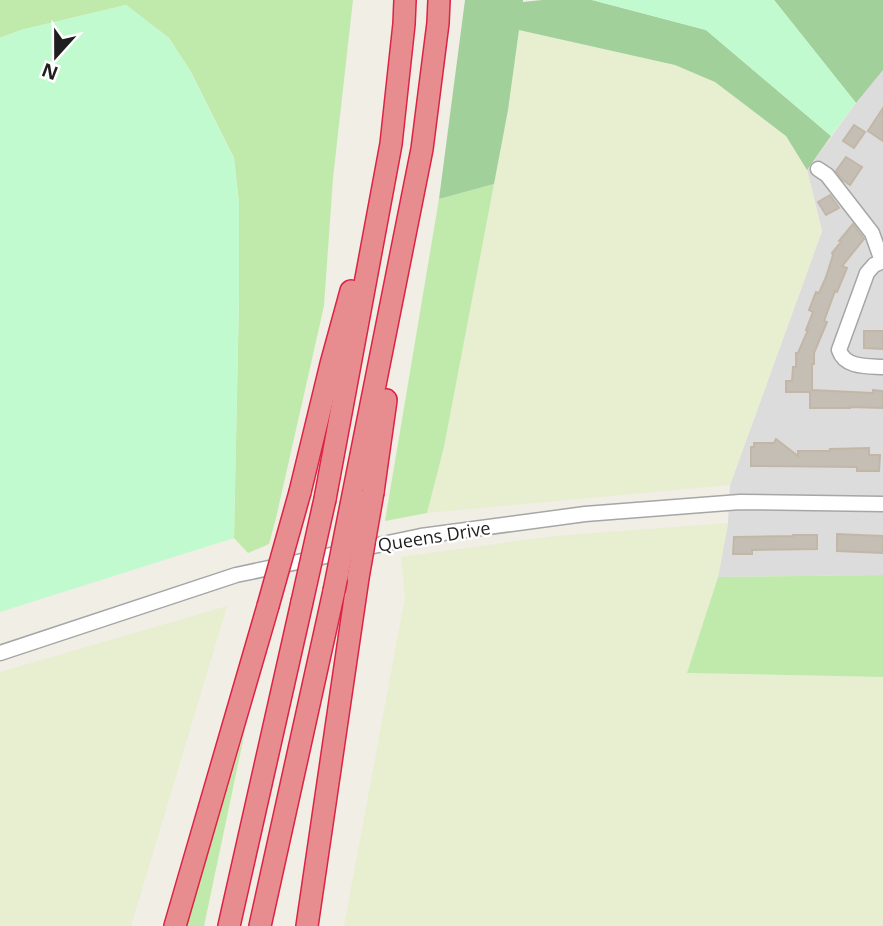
<svg xmlns="http://www.w3.org/2000/svg" width="883" height="926" font-family="'Open Sans',sans-serif">
	<style>
		.residential { fill: #dddcdc }
		.farmland { fill: #e8efd1 }
		.grass { fill: #c0eaab }
		.forest { fill: #a1d09a }
		.park { fill: #c2fad0 }
		.building { fill: #c5beb5; stroke: #c2b7a7; stroke-width: 2 }
		.lines { fill: none; stroke-linecap: round; stroke-linejoin: round }
		.minor-casing { stroke: #a6a6a6; stroke-width: 17 }
		.highway-casing { stroke: #dd2345; stroke-width: 24 }
		.minor { stroke: #fff; stroke-width: 14 }
		.highway { stroke: #e88d8f; stroke-width: 21 }
		.highway-bridge-casing { stroke: #dd2345; stroke-width: 24; stroke-linecap: butt }
		.highway-bridge { stroke: #e88d8f; stroke-width: 21 }
		.labels { text-anchor: middle; dominant-baseline: central; stroke-width: 5; stroke-linejoin: round; paint-order: stroke }
		.street-label { font-size: 18px; fill: #1f1f1f; stroke: #fff }
	</style>
	<rect width="100%" height="100%" fill="#f0eee5"/>
	<path class="residential" d="M883,70V575L718,577L728,523L730,485L822,231L807,170L856,103Z"/>
	<g class="farmland">
		<path d="M519,29L675,65L715,82L786,136L807,170L822,231L730,485L427,513L444,447L508,110Z"/>
		<path d="M728,523L718,577L688,673L883,677V926H344L405,597L401,557L554,536Z"/>
		<path d="M227,606L131,926H0V672Z"/>
	</g>
	<g class="grass">
		<path d="M0,0H353L333,178L324,306L276,518L269,544L248,553L234,538L239,298V203L234,158L191,72L169,38L126,5L21,30L0,38Z"/>
		<path d="M494,184L444,447L427,513L385,521L439,199Z"/>
		<path d="M883,575V677L687,673L718,577Z"/>
		<path d="M245,731L204,926H186Z"/>
	</g>
	<g class="forest">
		<path d="M465,0H523V2L542,0H592L706,30L831,136L807,170L786,136L715,82L675,65L519,30L508,110L494,184L439,199Z"/>
		<path d="M774,0H883V70L856,103Z"/>
	</g>
	<g class="park">
		<path d="M592,0H774L856,103L831,136L706,30Z"/>
		<path d="M126,5L169,38L191,72L234,159L239,203V298L234,538L0,612V38L21,30Z"/>
	</g>
	<g class="building">
		<path d="M883,108V141L868,131Z"/>
		<path d="M854,125L865,132L854,148L843,141Z"/>
		<path d="M846,157L862,167L850,185L843,180L836,171Z"/>
		<path d="M830,195L839,208L826,215L818,202Z"/>
		<path d="M853,224L864,239L842,266L847,268L837,292L835,291L824,321L827,322L814,353V364H812V390L873,393V390L883,391V408L850,407V408H810V392H786V381H792L793,367H796V353H798L808,330H806L813,312L809,310L816,292L819,293L826,277L833,255L832,253L841,242L839,241Z"/>
		<path d="M864,331H883V349L864,348Z"/>
		<path d="M776,439L798,456V451H830V449L869,448V455H880L879,471H857V467L751,466V447H754V443H774Z"/>
		<path d="M837,534L883,536V553L837,551Z"/>
		<path d="M793,535H817V549L752,550V554H733L734,537L793,536Z"/>
	</g>
	<g class="lines">
		<defs>
			<g id="minor">
				<path d="M818,169L827,175L872,233L882,261"/>
				<path d="M883,261L874,265L867,273L839,350C845,368 867,366 883,367"/>
				<path d="M0,653L236,575L421,536L585,514L740,502L883,504"/>
			</g>
			<g id="highway">
				<path d="M300,492L331,364L351,291"/>
				<path d="M373,492L386,400"/>
				<path d="M353,495L422,149L438,23L439,0"/>
				<path d="M325,499L391,144L404,24L405,0"/>
				<path d="M175,926L268,606"/>
				<path d="M229,926L302,602"/>
				<path d="M260,926L334,591"/>
				<path d="M307,926L358,578"/>
			</g>
		</defs>
		<use href="#minor" class="minor-casing"/>
		<use href="#highway" class="highway-casing"/>
		<use href="#minor" class="minor"/>
		<use href="#highway" class="highway"/>
		<defs>
			<g id="highway-bridge">
				<path d="M358,578L373,492"/>
				<path d="M334,591L353,495"/>
				<path d="M302,602L325,499"/>
				<path d="M268,606L300,492"/>
			</g>
		</defs>
		<use href="#highway-bridge" class="highway-bridge-casing"/>
		<use href="#highway-bridge" class="highway-bridge"/>
	</g>
	<g class="labels">
		<g class="street-label">
			<text transform="translate(434 536) rotate(-9)">Queens Drive</text>
		</g>
	</g>
	<g transform="translate(56 56) rotate(201)" stroke="#ffffff" stroke-width="5" paint-order="stroke">
	<path d="M0-5L12 26L0 18L-12 26Z" fill="#1f1f1f"/>
	<text y="-10" font-size="19" font-weight="bold" text-anchor="middle" fill="#1f1f1f">N</text>
	</g>
</svg>
